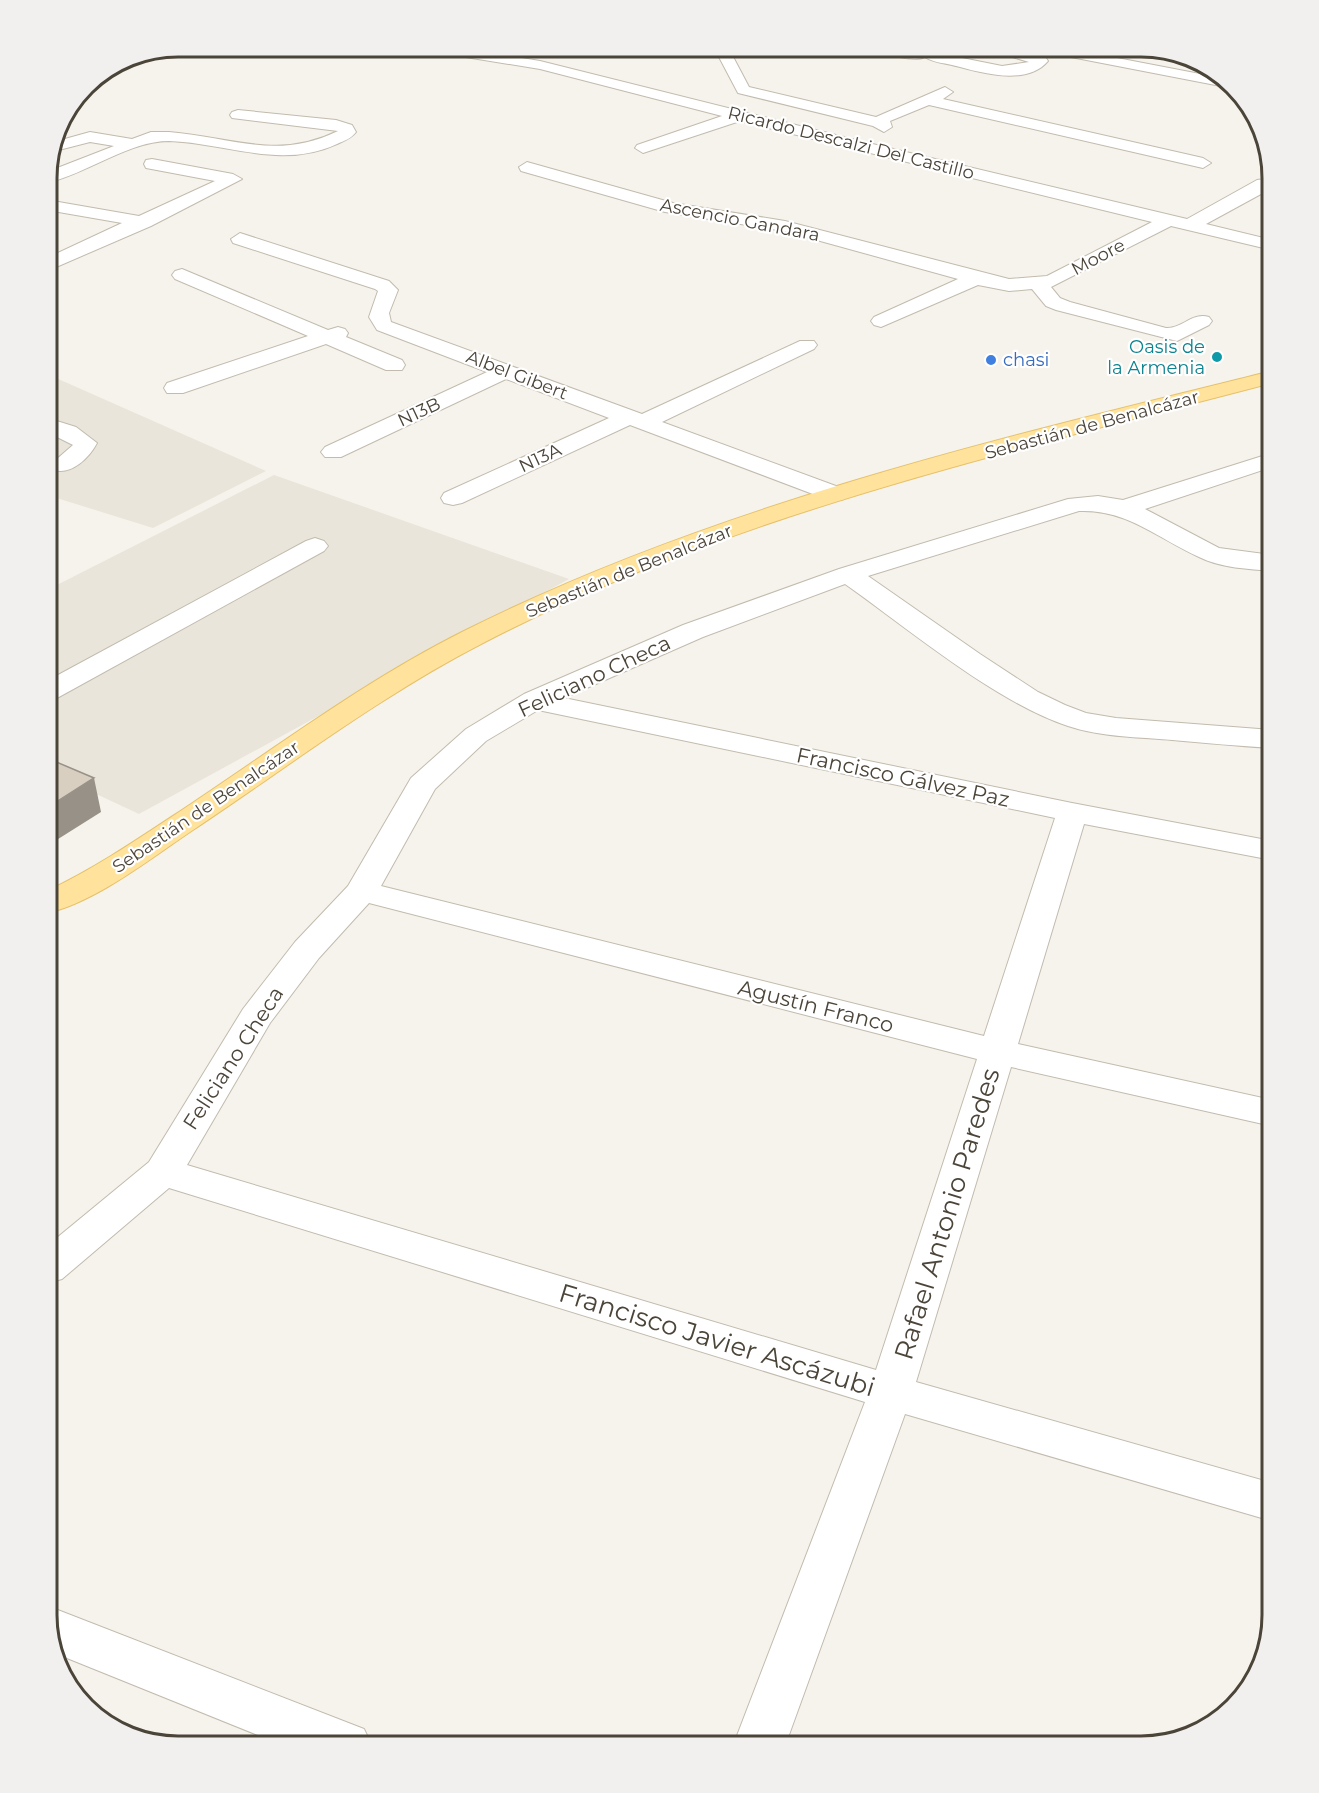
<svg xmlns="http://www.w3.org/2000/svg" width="1319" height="1793" font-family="Montserrat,sans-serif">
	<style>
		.residential { fill: #eae5da }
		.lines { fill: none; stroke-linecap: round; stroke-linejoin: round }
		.minor-casing { stroke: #c2bbae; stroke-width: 2 }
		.major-casing { stroke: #e6c16a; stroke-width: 2 }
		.minor { fill: #fff; fill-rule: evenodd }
		.major { fill: #ffe39c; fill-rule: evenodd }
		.shaded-wall { fill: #979187 }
		.building { fill: #d8cfc1; stroke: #979187; stroke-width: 1.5 }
		.culture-dot { fill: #0f9aa8; stroke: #fff; stroke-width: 2 }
		.shop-dot { fill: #3f7fe0; stroke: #fff; stroke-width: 2 }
		.labels { text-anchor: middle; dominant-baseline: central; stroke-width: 4.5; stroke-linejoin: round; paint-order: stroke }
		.far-street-label { font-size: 18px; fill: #4b4439; stroke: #fff }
		.far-culture-label { font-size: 18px; fill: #0d838f; stroke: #fff; text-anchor: end }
		.far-shop-label { font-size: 18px; fill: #366cbe; stroke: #fff; text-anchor: start }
		.street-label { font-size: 21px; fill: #4b4439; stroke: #fff }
		.near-street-label { font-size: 26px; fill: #4b4439; stroke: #fff }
		.rim { fill: none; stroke: #4b4439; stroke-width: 3 }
	</style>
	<rect width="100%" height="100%" fill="#f6f3ec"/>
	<g class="residential">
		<path d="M47,374L266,471L153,528L47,495Z"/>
		<path d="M274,475L569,579L139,814L47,771V590Z"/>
	</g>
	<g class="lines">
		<defs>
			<g id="minor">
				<path d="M422,47H453L540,61L860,141L1187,219L1257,180L1272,178V188L1206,224L1272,240V250L1171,226L1051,287L1060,298L1070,302L1166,328C1182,329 1192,312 1209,317L1212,321L1209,325L1177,341L1056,310L1046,306L1032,289L1009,291L978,285L881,327L874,325L871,321L874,317L958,279L784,231L665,212L521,171L519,167L527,162L673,203L785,221L1009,279L1047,276L1152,222L740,121L643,153L635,148L637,145L722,116L540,69L429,51Z"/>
				<path d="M683,47H710L730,51L749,87L876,117L945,87L953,92L943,99L1203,158L1211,163L1203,168L929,105L890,121L892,127L884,132L873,126L738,93L719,57L685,50Z"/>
				<path d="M873,47H899L926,54L932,52L1002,66L1029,62L989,50L987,47H1008L1046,58L1048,61C1026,87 979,72 952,65C943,63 932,62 925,57C915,62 881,55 873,47Z"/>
				<path d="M1033,47H1060L1221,78L1231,88L1040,51Z"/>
				<path d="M89,82L94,86L91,89L81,92Z"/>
				<path d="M238,110L336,120L352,125L356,132C352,138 344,141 337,144C281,170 226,143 169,141C129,141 86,174 47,183V172L114,146L90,142L51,152L54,142L90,132L132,139L151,132H169C232,137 277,161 338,131L232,118L230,115L232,112Z"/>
				<path d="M152,159L233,174L242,179L151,226L47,271V258L122,223L47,210V200L139,216L215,181L146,168L144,164L146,160Z"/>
				<path d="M240,233L389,281L398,290L389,313L391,322L642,414L800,341H814L817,345L814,349L662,422L844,489L847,494L844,499L835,501L826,499L630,425L462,503L453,505L444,503L441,498L444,493L609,418L506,379L341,457H325L321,452L325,447L487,372L377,330L369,317L378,291L375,289L233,243L231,239Z"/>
				<path d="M182,269L328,330L338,327L345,329L348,333L346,337L402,360L405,365L402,370H386L326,344L183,393H167L164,388L167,383L308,336L175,279L172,275L175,271Z"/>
				<path d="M47,418L76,427L97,443C89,458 72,475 54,470L50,465L73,445L47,432Z"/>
				<path d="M1272,453V467L1145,509L1219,548L1272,555V571C1249,569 1221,568 1199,557C1157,538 1127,509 1079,511L868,576L980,654L1038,692L1065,705L1086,713L1116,718L1272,730V748C1239,746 1206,743 1172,740C1138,737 1101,737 1068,726C995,702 909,629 845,584L703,637L564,698L1072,803L1272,841V860L1084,824L1018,1044L1272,1100V1126L1011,1067L916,1382L1272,1483V1521L905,1414L785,1746H733L865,1402L169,1188L62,1279L47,1283V1246L149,1162L243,1009L295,942L348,886L411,778L466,729L524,694L683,625L839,569L1068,499L1098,496L1123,500ZM538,710L1055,818L984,1036L381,886L435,789L486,741ZM369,903L977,1059L876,1370L187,1165L270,1023L319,958Z"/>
				<path d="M315,538L324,541L328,546L324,551L57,698L47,700V681L306,541Z"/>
				<path d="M50,1607L364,1729L372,1746H285L57,1654L47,1608Z"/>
			</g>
			<path id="major" d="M1272,371V383C1006,453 729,515 483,643C380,696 289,766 193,830C151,858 96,902 47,913V891C98,867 144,835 191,804C281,744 368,679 464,631C715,505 1001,438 1272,371Z"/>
		</defs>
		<use href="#minor" class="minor-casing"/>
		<use href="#major" class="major-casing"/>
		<use href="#minor" class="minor"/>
		<use href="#major" class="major"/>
	</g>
	<path class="shaded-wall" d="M94,778L101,812L47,846V808Z"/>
	<path class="building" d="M47,758L94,778L47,808Z"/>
	<circle class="culture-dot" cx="1217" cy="357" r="6"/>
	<circle class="shop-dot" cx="991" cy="360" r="6"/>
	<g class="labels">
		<g class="far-street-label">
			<text transform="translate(851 143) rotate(14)">Ricardo Descalzi Del Castillo</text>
			<text transform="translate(740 220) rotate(11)">Ascencio Gandara</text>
			<text transform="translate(1098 257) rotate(-28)">Moore</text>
			<text transform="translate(517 375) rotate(21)">Albel Gibert</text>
			<text transform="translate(419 412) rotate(-25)">N13B</text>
			<text transform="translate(1092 425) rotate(-15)">Sebastián de Benalcázar</text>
			<text transform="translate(540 458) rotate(-25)">N13A</text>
			<text transform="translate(629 571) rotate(-22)">Sebastián de Benalcázar</text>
			<text transform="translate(206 807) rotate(-34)">Sebastián de Benalcázar</text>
		</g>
		<g class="far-culture-label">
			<text x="1205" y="347">Oasis de<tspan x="1205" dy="21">la Armenia</tspan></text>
		</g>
		<g class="far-shop-label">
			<text x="1003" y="360">chasi</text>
		</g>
		<g class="street-label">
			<text transform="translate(594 676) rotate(-25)">Feliciano Checa</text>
			<text transform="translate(903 777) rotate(12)">Francisco Gálvez Paz</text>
			<text transform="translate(816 1006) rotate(14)">Agustín Franco</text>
			<text transform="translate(233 1058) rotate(-57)">Feliciano Checa</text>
		</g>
		<g class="near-street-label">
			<text transform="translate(947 1214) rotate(-73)">Rafael Antonio Paredes</text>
			<text transform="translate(717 1340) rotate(17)">Francisco Javier Ascázubi</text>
		</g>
	</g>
	<path d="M0 0H1319V1793H0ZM178 57H1141A121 121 0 0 1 1262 178V1615A121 121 0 0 1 1141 1736H178A121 121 0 0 1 57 1615V178A121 121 0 0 1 178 57Z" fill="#f1f0ef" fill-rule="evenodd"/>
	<path class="rim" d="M178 57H1141A121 121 0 0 1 1262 178V1615A121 121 0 0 1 1141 1736H178A121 121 0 0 1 57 1615V178A121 121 0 0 1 178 57Z"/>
</svg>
